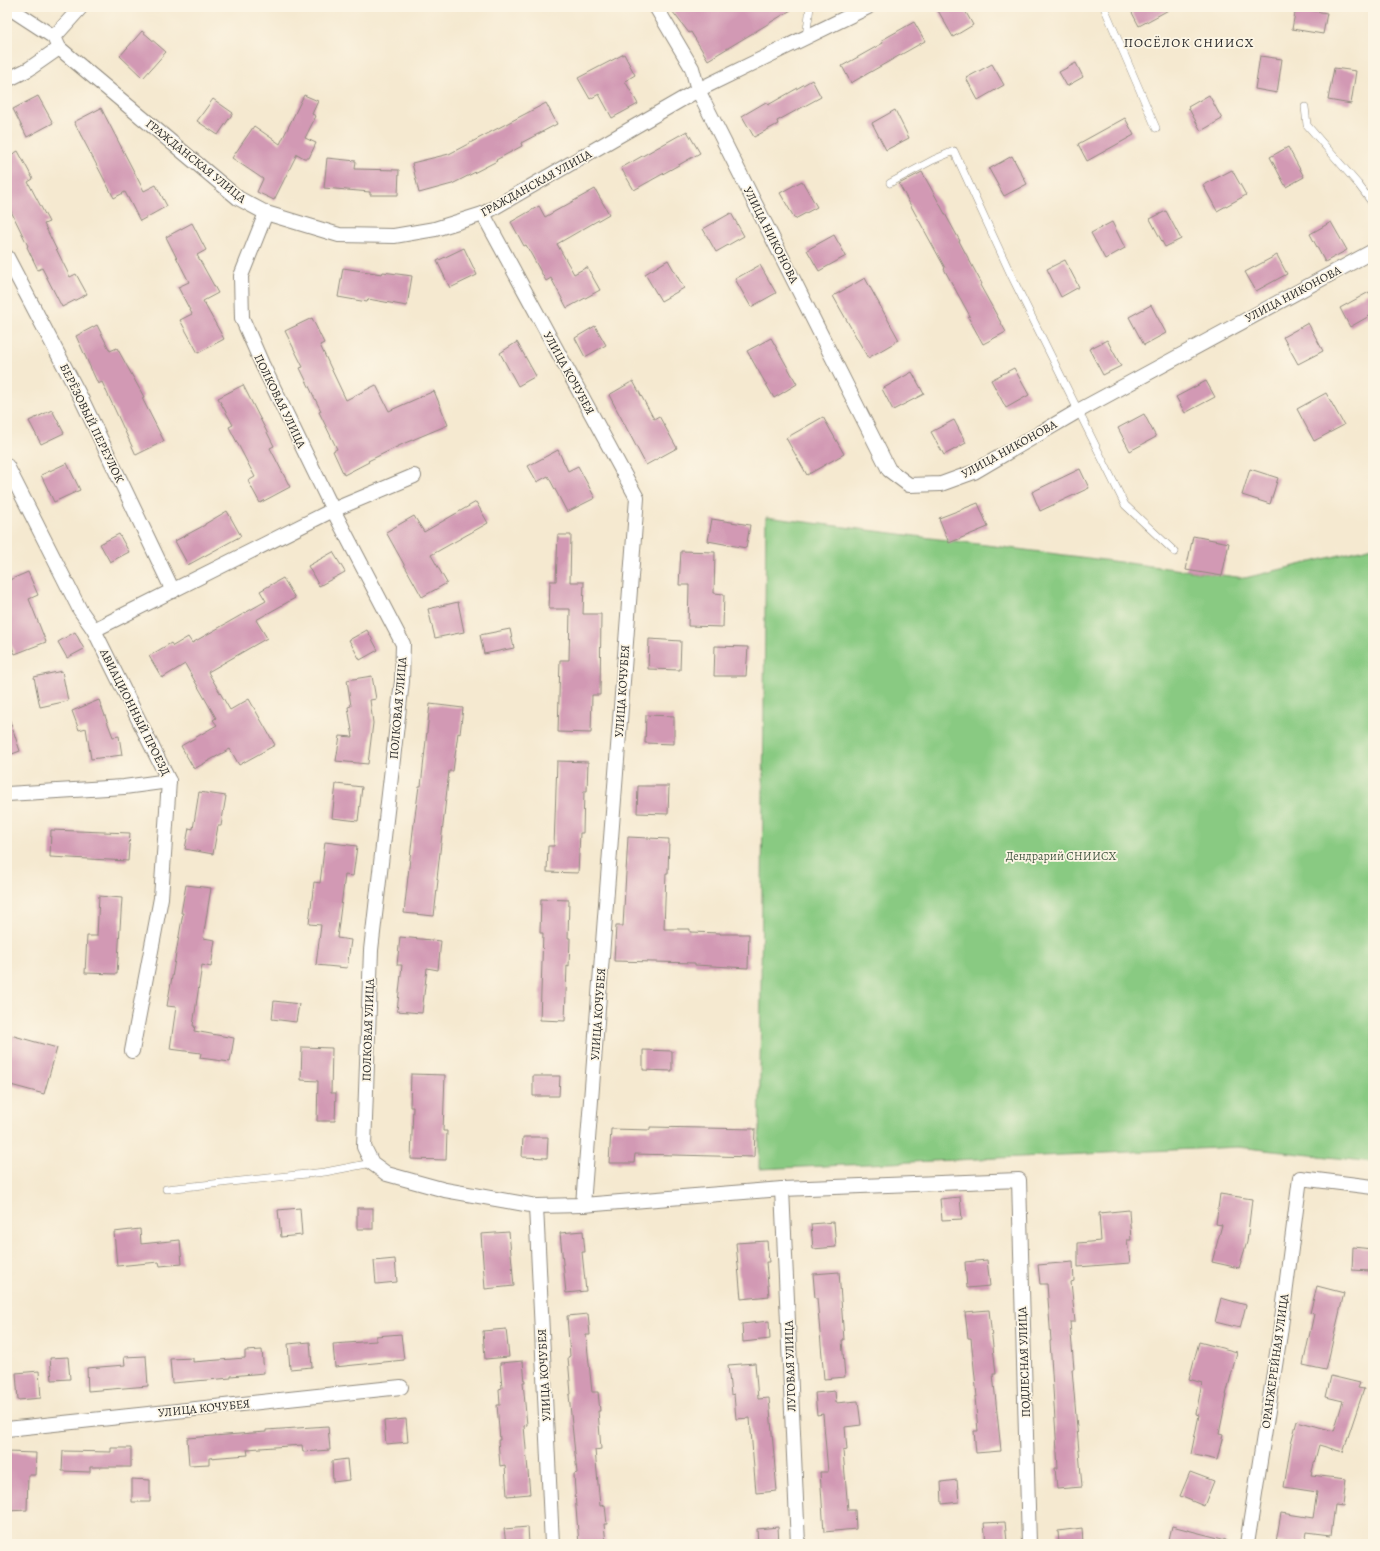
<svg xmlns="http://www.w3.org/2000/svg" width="1380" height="1551" font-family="Alegreya,serif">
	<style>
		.green { fill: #89ca82; stroke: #5a7a56 }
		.building { fill: #d299b4 }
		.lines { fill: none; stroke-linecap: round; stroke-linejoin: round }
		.service-casing { stroke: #908a7e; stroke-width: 8 }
		.minor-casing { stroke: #908a7e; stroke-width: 16 }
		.service { stroke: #fff; stroke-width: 7 }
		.minor { stroke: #fff; stroke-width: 14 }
		.labels { text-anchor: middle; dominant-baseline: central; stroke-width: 3.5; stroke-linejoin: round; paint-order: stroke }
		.street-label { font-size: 12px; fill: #2b2b2b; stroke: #fcf5e5 }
		.park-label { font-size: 12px; fill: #475b45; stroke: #fcf5e5 }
		.neighbourhood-label { font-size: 13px; letter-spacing: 1px; fill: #2b2b2b; stroke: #fcf5e5 }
	</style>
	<rect width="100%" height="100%" fill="#fcf5e5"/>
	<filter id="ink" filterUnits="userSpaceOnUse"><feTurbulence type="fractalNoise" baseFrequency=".025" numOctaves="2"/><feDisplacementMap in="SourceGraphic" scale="8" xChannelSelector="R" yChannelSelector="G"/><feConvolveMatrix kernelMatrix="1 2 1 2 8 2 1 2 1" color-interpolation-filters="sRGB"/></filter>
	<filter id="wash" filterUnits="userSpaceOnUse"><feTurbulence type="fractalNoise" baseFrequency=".012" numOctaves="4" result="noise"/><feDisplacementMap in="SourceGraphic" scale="16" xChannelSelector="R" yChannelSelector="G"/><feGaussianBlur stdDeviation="0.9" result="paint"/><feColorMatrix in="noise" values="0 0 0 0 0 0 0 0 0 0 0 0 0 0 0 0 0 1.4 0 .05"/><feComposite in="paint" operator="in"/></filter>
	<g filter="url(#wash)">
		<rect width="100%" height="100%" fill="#f5e9d0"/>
		<path class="green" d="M766,517L1245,578L1373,547V1162L1238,1147L759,1169Z"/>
		<g id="blocks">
			<g class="building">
				<path d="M669,7H796L708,60L691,32L689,33Z"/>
				<path d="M936,7H963L973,25L953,37Z"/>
				<path d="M1129,7H1174L1139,26Z"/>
				<path d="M1296,8L1327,13L1323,34L1292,29Z"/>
				<path d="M914,22L925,41L851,83L842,66L883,43L882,40Z"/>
				<path d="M142,31L166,52L143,78L120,56Z"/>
				<path d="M624,54L635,75L625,81L638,104L612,118L599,94L590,99L578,78Z"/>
				<path d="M1260,56L1282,59L1277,93L1255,89Z"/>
				<path d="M1076,63L1083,77L1067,86L1059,72Z"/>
				<path d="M992,64L1004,85L978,100L966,78Z"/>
				<path d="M1334,68L1356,71L1351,104L1328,100Z"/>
				<path d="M812,80L821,97L777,121L778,124L754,137L742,116L766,102L768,105Z"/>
				<path d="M304,95L318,101L312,114L316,116L305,138L316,143L309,158H304L297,154L274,200L257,192L263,179L232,158L254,126L280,144Z"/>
				<path d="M1209,95L1222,119L1201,131L1188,107Z"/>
				<path d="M38,96L53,123L27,137L13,109Z"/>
				<path d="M213,99L233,113L218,135L197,121Z"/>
				<path d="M546,103L557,124L521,143L522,146L496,160L497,161L452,184L419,193L412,163L449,154Z"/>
				<path d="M101,108L144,191L156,185L167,206L140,221L125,192L114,198L74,122Z"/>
				<path d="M895,110L909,138L886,150L872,123Z"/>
				<path d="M1125,118L1134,135L1087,161L1078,144Z"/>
				<path d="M687,131L700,153L634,190L621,168Z"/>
				<path d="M1288,147L1304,177L1286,187L1270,157Z"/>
				<path d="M18,151L33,179L28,182L49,222L44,224L70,277L76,274L87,294L62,307L42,268L38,270L27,247L28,246L7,203V157Z"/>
				<path d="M1012,156L1027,184L1004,196L989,169Z"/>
				<path d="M327,158L356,161L355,169L399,170L398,195H370V192L324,188Z"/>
				<path d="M1232,170L1246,195L1217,211L1203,185Z"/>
				<path d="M922,172L960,241H959L982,284L980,285L1006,332L983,344L968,317L970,316L944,269L945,268L899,184Z"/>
				<path d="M802,181L817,207L795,219L780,193Z"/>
				<path d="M595,189L609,214L557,244L574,274L587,267L600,290L567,308L551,278L546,281L526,245L524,246L511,222L539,206L545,217Z"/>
				<path d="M1166,211L1181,239L1165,247L1150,219Z"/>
				<path d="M731,213L744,236L716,252L703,229Z"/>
				<path d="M1112,222L1125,248L1105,259L1091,233Z"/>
				<path d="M1331,222L1347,250L1325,262L1310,234Z"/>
				<path d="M192,223L206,250L197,255L218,293L203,301L224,339L198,353L180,320L192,314L178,287L189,282L166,237Z"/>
				<path d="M834,235L846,256L819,271L807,250Z"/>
				<path d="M464,248L477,275L450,288L437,261Z"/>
				<path d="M1277,255L1287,274L1256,291L1245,272Z"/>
				<path d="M668,260L684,288L661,301L645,274Z"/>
				<path d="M1065,260L1079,287L1061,297L1047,269Z"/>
				<path d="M760,265L776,293L751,307L735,279Z"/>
				<path d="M343,268L382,274L383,272L412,276L407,306L368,299L367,302L338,297Z"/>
				<path d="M865,278L899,340L868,358L833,296Z"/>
				<path d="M1369,292L1373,300V314L1350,327L1340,308Z"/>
				<path d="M1151,305L1166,333L1144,345L1129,317Z"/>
				<path d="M312,318L324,343L320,345L346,400L376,385L389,411L434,391L448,425L405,443L368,461L369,462L344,475L333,451L337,449L319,412L321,411L300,368L303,367L285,331Z"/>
				<path d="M1308,323L1323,351L1298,364L1283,337Z"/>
				<path d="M97,325L110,351L117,348L144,397L142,398L164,441L136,455L102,382L98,384L76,336Z"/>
				<path d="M595,326L606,345L585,357L575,338Z"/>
				<path d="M771,338L797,384L774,398L747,351Z"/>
				<path d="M1107,340L1121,366L1103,375L1089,349Z"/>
				<path d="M517,342L536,376L518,386L500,353Z"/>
				<path d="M1014,368L1029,395L1006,408L991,380Z"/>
				<path d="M912,372L924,394L893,410L882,389Z"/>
				<path d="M633,381L654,419L659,416L677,448L646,465L609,395Z"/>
				<path d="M1206,381L1215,397L1185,413L1176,397Z"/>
				<path d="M243,385L274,446L270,448L290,487L260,503L248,481L255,477L229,427L233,425L218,398Z"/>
				<path d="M1326,393L1344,425L1314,441L1297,409Z"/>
				<path d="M52,410L64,433L41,444L29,421Z"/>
				<path d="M1144,414L1156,437L1130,451L1118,428Z"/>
				<path d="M823,417L844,454L807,475L786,438Z"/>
				<path d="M954,420L966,443L944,455L931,432Z"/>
				<path d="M558,450L568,471L578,466L595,498L567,512L548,476L537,482L528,466Z"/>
				<path d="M67,463L80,490L54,502L41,475Z"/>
				<path d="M1080,469L1089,488L1040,511L1032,492Z"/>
				<path d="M1250,469L1278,478L1270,504L1242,495Z"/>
				<path d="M476,502L488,523L431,555L447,583L422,597L386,532L414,516L424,532Z"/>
				<path d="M978,503L988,527L949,543L939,518Z"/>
				<path d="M227,511L241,536L188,565L175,541L205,525V524Z"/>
				<path d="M712,519L750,525L746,548L708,541Z"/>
				<path d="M119,534L129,552L110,562L100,544Z"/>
				<path d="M558,535H571L570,582H584L583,614H601L600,695H592L591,733L558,732L560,660H569L570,609H549L550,581H556Z"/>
				<path d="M1193,536L1229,543L1222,576L1186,570Z"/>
				<path d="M681,551L715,552L714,593L724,594L723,627L688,626L689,585H679Z"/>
				<path d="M333,552L345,572L319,586L308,566Z"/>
				<path d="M28,572L38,595L29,599L46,642L15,654L7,635V581Z"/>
				<path d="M283,578L295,598L256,620L267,638L208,672L230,710L249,699L275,745L239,765L230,749L194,769L181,746L217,725L213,720L216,718L185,664L162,678L149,656L171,643L173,646L188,637L192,643L266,601L260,591Z"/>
				<path d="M458,602L464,632L435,638L428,609Z"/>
				<path d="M510,629L514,648L484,654L480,635Z"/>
				<path d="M367,630L378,650L360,660L349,640Z"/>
				<path d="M75,632L84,649L67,658L58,642Z"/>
				<path d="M649,639L681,641L680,670L648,669Z"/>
				<path d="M715,646L748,647L746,676H714Z"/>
				<path d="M62,671L68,701L40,707L34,677Z"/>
				<path d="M372,676L376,699L370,700L373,723L368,764L336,761L340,736L353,737L348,707L351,706L347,680Z"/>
				<path d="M99,700L113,737L119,736L122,755L91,759L86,728L79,730L72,711Z"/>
				<path d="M430,704L463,708L460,734L458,733L453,771H449L437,879L438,880L434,916L404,913L413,831L419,786H421Z"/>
				<path d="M646,715L674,716V744L645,743Z"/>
				<path d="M9,718L20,751L7,756V719Z"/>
				<path d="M557,761L588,762L587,791H584L583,833H580L578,873L547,872L548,846H554Z"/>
				<path d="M336,784L362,787L358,821L332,818Z"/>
				<path d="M638,786H669L668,814L637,813Z"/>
				<path d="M199,792L226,796L221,826H218L213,854L185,849L189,828L193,829Z"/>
				<path d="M51,830L130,833L128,861L50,857Z"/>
				<path d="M628,837L669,839L668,873H666L664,929H690V932L720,933V934H749L748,968L695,965V963L614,961L616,926H623Z"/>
				<path d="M325,842L357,846L353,876L345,875L337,938L351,940L347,968L316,965L321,925L309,924L314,882L320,883Z"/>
				<path d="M186,885L211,888L203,938L215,940L211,967L202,965L193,1026H195L194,1031L234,1038L230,1062L200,1058L201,1053L170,1049L176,1007L167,1006L183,913H181Z"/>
				<path d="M99,896L122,898L117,974L85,973L87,936H97Z"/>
				<path d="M541,899L569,900L568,938H570L569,966L567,965L565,1021L540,1020L543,933H540Z"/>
				<path d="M400,937L441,941L438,970L427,968L422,1013L397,1011L402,965H397Z"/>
				<path d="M274,1001L299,1004L296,1022L272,1019Z"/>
				<path d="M7,1034L57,1048L44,1094L7,1084Z"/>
				<path d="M302,1047L332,1048L331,1093H336L335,1121H317L318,1081L301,1080Z"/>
				<path d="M643,1050L672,1051V1071L643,1070Z"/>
				<path d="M411,1074L445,1075L443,1131H447L446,1160L411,1159L413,1107H410Z"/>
				<path d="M533,1076H560L559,1096H533Z"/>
				<path d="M650,1127L755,1129L754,1157L635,1154L634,1163H609L611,1129L650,1130Z"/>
				<path d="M523,1137H548L547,1158L522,1157Z"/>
				<path d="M1220,1194L1252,1199L1247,1242L1239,1268L1212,1262L1222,1225L1216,1224Z"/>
				<path d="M960,1197L962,1219L942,1220L940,1199Z"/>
				<path d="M300,1208L302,1235L281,1237L278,1210Z"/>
				<rect x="357" y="1208" width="16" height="21"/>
				<path d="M1129,1210L1131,1240H1127L1130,1263L1078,1267V1243L1101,1241L1099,1213Z"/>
				<path d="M834,1222L836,1247L813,1249L811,1224Z"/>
				<path d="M140,1229L141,1244L180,1240L182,1264L160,1266L159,1262L117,1266L114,1232Z"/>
				<path d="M583,1231L585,1252H582L586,1291L566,1293L560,1233Z"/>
				<path d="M509,1232L514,1286L485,1289L481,1234Z"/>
				<path d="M767,1241L769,1262H766L769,1296L741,1299L736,1243Z"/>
				<path d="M1353,1247L1372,1249L1370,1271L1352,1270Z"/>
				<path d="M395,1259L397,1282L376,1284L374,1261Z"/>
				<path d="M987,1260L990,1286L967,1288L965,1262Z"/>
				<path d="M1073,1262L1074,1281L1071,1282L1075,1322H1070L1074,1369H1072L1082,1487L1057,1489L1055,1468H1058L1050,1341H1051L1047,1284H1040L1038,1265Z"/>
				<path d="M839,1272L844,1340H842L845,1377L824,1379L817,1298H815L813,1274Z"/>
				<path d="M1317,1286L1344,1293L1326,1370L1303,1365L1314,1314L1310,1313Z"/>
				<path d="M1221,1298L1246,1305L1240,1328L1215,1322Z"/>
				<path d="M989,1310L996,1374H993L1001,1451L976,1453L974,1431H978L975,1397H977L971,1338H968L965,1312Z"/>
				<path d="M588,1314L590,1335H586L592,1392H598L600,1411H598L601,1449L595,1450L600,1506L605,1505L607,1524H604L606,1544H579L576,1508L574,1474L577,1473L569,1395L571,1394L568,1357L570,1356L567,1316Z"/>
				<path d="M769,1321L770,1339L743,1342L742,1324Z"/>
				<path d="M506,1329L509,1357L485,1359L483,1331Z"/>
				<path d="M401,1334L404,1360L335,1367L333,1344L376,1341V1336Z"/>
				<path d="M310,1342L312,1367L290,1369L288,1344Z"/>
				<path d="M1199,1342L1237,1352L1226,1395H1227L1219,1434L1223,1435L1217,1460L1191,1454L1199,1415L1196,1414L1202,1383L1189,1379Z"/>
				<path d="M262,1350L264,1373L231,1376V1378L172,1383L170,1359L193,1358V1362L245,1358V1351Z"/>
				<path d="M146,1356L148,1386L88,1391L87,1368L125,1365L124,1357Z"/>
				<path d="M68,1357L70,1379L52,1380L50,1358Z"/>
				<path d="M523,1361L525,1382H523L527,1425L524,1426L530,1494L507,1496L505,1465L500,1466L498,1440H500L497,1405H500L499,1389L502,1388L500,1363Z"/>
				<path d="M755,1363L758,1399L769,1398L777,1491L756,1493L750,1418L736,1419L734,1394L731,1395L728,1365Z"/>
				<path d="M39,1371L41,1398L18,1400L16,1373Z"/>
				<path d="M1331,1376L1360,1383L1358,1388L1364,1389L1343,1452L1319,1445L1311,1475L1346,1479L1343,1506L1335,1505L1331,1535L1307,1532L1305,1544L1276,1542L1281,1513L1313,1518L1317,1492L1284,1487L1291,1443L1297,1421L1334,1431L1343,1401L1326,1397Z"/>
				<path d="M835,1391L836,1403L858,1401L861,1425L845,1427L847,1450L843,1451L848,1510H855L856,1529L824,1532L820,1472H828L823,1414L817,1415L815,1393Z"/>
				<path d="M406,1419L408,1442L386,1444L384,1421Z"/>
				<path d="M328,1426L330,1450L303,1452L302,1445L247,1449L248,1455L209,1458V1464L189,1465L187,1438L266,1432V1430Z"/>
				<path d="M111,1448H131V1467H90V1472L62,1471L63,1451L111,1452Z"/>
				<path d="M7,1452L36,1453L35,1475H28L27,1510L7,1511Z"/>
				<path d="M347,1459L349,1480L333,1482L332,1461Z"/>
				<path d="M1190,1472L1214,1481L1204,1506L1180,1496Z"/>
				<path d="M132,1479L150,1480V1502H132Z"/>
				<path d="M957,1480L959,1502L942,1504L941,1482Z"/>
				<path d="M1005,1522L1007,1542L986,1543L984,1523Z"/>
				<path d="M1172,1526L1226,1540L1225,1544H1168Z"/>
				<path d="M528,1527L529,1544H506L504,1529Z"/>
				<path d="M778,1527L779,1544H758L757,1529Z"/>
				<path d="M1082,1528L1083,1544H1059L1058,1531Z"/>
			</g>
		</g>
	</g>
	<g filter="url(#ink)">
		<use href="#blocks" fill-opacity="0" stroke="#908a7e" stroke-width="1"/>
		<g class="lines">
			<defs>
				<g id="service">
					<path d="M1104,7L1156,128"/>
					<path d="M806,37L810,7"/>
					<path d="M1305,107L1307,125L1358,184L1373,204"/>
					<path d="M890,183L933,160L954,151L1012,277L1125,505L1175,552"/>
					<path d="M166,1189L325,1172L372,1163"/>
				</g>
				<g id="minor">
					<path d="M8,7L54,37L59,48L238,198L266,213L339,235L394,236L435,229L483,214L698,90L868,7"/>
					<path d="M656,7L692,68L698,90L889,470L909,485L941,484L974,472L1078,411L1373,251"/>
					<path d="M54,37L81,7"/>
					<path d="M7,80L29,69L59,48"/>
					<path d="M266,213L241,276L242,318L262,364L333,510L403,644L402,681L371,950L364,1147L372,1163L387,1174L445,1190L536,1206L583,1205L782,1189L1019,1180L1029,1544"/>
					<path d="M483,214L637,498L583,1205"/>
					<path d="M7,257L82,400L173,591"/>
					<path d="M7,466L80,610L94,630L169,781L161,898L132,1051"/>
					<path d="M94,630L333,510L414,476"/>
					<path d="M7,794L124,787L169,781"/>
					<path d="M782,1189L798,1544"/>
					<path d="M536,1206L552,1544"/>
					<path d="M7,1429L401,1387"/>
					<path d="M1247,1544L1280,1334L1300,1178L1373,1187"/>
				</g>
			</defs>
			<use href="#service" class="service-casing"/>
			<use href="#minor" class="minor-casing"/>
			<use href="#service" class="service"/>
			<use href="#minor" class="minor"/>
		</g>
	</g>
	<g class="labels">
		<g class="street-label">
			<text transform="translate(196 161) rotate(39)">ГРАЖДАНСКАЯ УЛИЦА</text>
			<text transform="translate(536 183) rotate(-29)">ГРАЖДАНСКАЯ УЛИЦА</text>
			<text transform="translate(771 235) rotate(63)">УЛИЦА НИКОНОВА</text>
			<text transform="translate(1293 294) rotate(-28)">УЛИЦА НИКОНОВА</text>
			<text transform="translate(569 373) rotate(61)">УЛИЦА КОЧУБЕЯ</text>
			<text transform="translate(280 401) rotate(64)">ПОЛКОВАЯ УЛИЦА</text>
			<text transform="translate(92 423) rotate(64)">БЕРЁЗОВЫЙ ПЕРЕУЛОК</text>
			<text transform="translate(1009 449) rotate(-29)">УЛИЦА НИКОНОВА</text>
			<text transform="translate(622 691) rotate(-86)">УЛИЦА КОЧУБЕЯ</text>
			<text transform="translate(398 708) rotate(-85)">ПОЛКОВАЯ УЛИЦА</text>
			<text transform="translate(135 712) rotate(63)">АВИАЦИОННЫЙ ПРОЕЗД</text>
			<text transform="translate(598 1014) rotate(-86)">УЛИЦА КОЧУБЕЯ</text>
			<text transform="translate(368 1030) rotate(-88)">ПОЛКОВАЯ УЛИЦА</text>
			<text transform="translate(1275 1361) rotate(-82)">ОРАНЖЕРЕЙНАЯ УЛИЦА</text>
			<text transform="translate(1024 1362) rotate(-92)">ПОДЛЕСНАЯ УЛИЦА</text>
			<text transform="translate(790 1366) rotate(-92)">ЛУГОВАЯ УЛИЦА</text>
			<text transform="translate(544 1375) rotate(-93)">УЛИЦА КОЧУБЕЯ</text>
			<text transform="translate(204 1408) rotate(-6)">УЛИЦА КОЧУБЕЯ</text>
		</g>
		<g class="park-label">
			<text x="1061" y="856">Дендрарий СНИИСХ</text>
		</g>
		<g class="neighbourhood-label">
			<text x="1189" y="42">ПОСЁЛОК СНИИСХ</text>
		</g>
	</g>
	<rect width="1380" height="1551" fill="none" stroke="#fcf5e5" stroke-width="24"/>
</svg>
